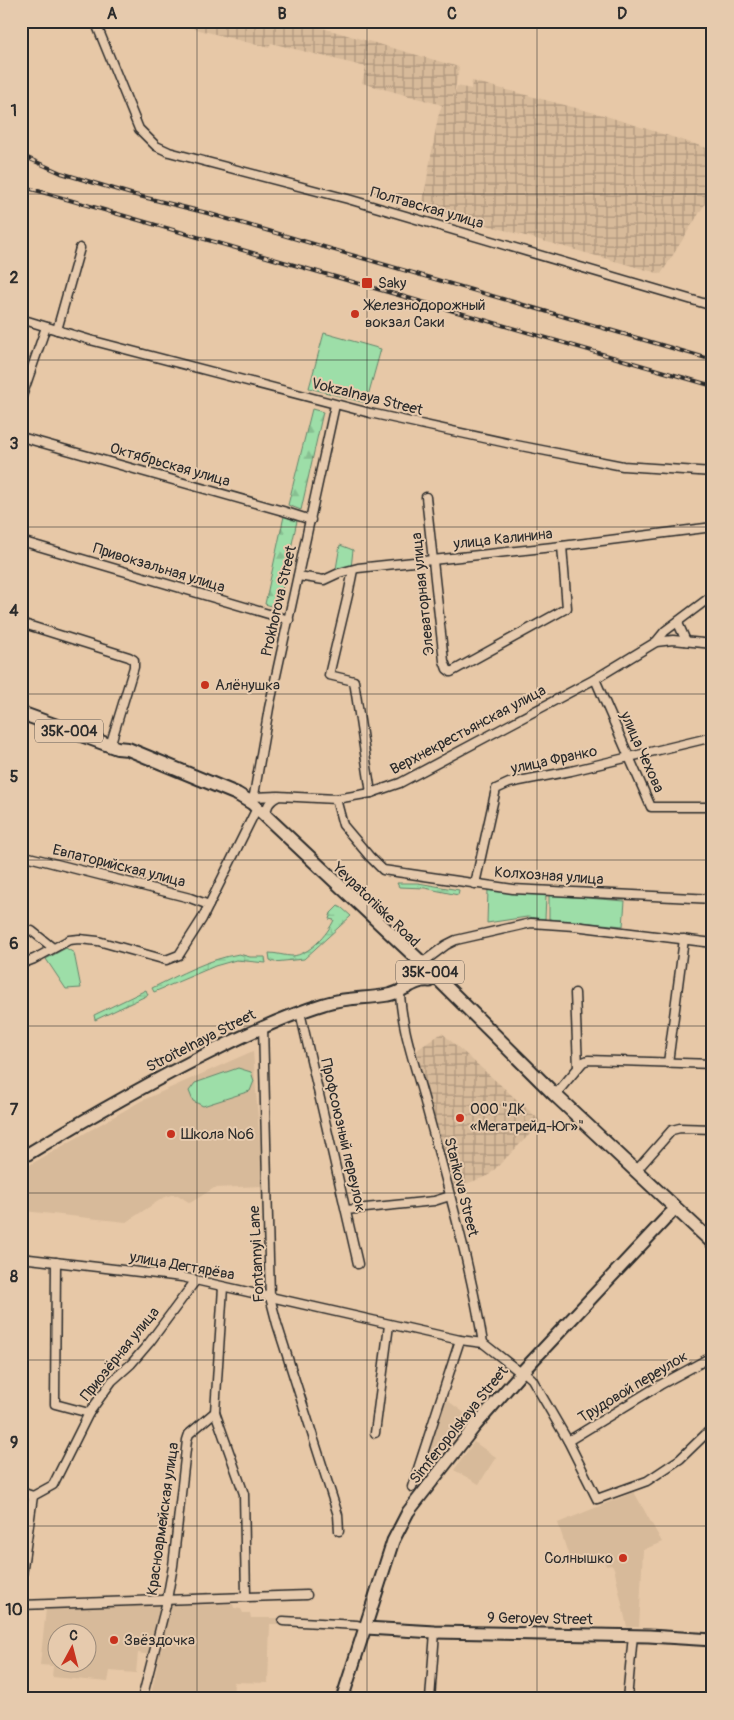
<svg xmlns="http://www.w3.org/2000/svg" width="734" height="1720" font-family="Pangolin,sans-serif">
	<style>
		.built { fill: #d7ba9a; fill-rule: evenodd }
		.industrial { fill: url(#industrial-grid) }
		.forest { fill: url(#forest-firs); stroke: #64846a }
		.wetland { fill: url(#wetland-marsh); stroke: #64846a }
		.green { fill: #9ddea8; stroke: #64846a }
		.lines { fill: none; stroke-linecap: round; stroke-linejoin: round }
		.street-casing { stroke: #2b2b2b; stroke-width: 11 }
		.secondary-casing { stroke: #2b2b2b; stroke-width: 15 }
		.primary-casing { stroke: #2b2b2b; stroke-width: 16 }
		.street { stroke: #e6caad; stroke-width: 8 }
		.secondary { stroke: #e6caad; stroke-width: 11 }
		.primary { stroke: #e6caad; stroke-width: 12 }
		.rail-casing { stroke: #2b2b2b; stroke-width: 4 }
		.rail { stroke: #e6caad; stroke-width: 2; stroke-dasharray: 5.5; stroke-linecap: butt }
		.grid { fill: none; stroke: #2b2b2b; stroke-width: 1; stroke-opacity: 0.55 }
		.poi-dot { fill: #c8321e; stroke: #e6caad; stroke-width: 2 }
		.labels { text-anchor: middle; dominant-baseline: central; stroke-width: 4; stroke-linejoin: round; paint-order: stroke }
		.shield { fill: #e6caad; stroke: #635b52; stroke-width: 1 }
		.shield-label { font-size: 14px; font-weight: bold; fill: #2b2b2b }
		.street-label { font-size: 15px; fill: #2b2b2b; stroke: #e6caad }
		.poi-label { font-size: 15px; fill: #2b2b2b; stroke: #e6caad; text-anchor: start }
		.neatline { fill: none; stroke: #2b2b2b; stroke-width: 2 }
		.grid-label { font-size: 16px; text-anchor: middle; font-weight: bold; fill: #2b2b2b }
	</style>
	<defs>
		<pattern id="industrial-grid" width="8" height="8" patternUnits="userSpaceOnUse" patternTransform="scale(1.25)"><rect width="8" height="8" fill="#d7ba9a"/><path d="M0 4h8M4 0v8" fill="none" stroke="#af977e"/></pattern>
		<pattern id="forest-firs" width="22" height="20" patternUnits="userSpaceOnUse" patternTransform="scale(1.25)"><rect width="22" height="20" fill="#9ddea8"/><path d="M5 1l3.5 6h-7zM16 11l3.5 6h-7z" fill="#87bf91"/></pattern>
		<pattern id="wetland-marsh" width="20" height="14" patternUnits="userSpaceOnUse" patternTransform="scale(1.25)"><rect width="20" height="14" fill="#9ddea8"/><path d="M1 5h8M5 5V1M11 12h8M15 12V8" fill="none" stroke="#87bf91"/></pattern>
	</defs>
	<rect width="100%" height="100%" fill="#e7c8a7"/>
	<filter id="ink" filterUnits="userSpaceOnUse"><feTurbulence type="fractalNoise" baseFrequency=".02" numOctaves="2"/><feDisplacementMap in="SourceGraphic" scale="10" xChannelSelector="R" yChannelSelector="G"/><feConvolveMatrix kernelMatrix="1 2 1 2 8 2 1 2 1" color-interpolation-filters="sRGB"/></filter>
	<g filter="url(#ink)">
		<g class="built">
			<path d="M253,1051L263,1186L214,1188L190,1203L178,1195H171L163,1198L126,1222L24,1211L23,1186L26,1167L141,1101Z"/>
			<path d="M444,1398L470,1417L425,1479L418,1476Z"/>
			<path d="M474,1442L496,1457L479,1484L454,1470Z"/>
			<path d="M634,1492L662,1542L643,1550L639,1627H627L614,1568L611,1565L606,1566L603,1556L569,1557L558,1523Z"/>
			<path d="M233,1604L234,1608L241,1609L243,1613H250L251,1618H283V1624H270L268,1683L234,1682L233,1699H150L170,1605Z"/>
			<path d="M163,1605L152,1655L138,1653L136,1673L110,1671L108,1682L52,1677L53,1666L40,1665L46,1609ZM58,1632H88V1662H58Z"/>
			<path d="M460,1695L609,1699H459Z"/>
		</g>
		<g class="industrial">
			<path d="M165,21H298L459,67L453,100L457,86L471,89L472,81L603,115L713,150L709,194L705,204L661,274L422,207L438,117L442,105L362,83L366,67L271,43L269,48Z"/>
			<path d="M442,1033L542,1122L488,1176L454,1188L427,1095L417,1050Z"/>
		</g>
		<g class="forest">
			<path d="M312,409L323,412L301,510L288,505Z"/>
			<path d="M284,516L297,521L278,608L265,604Z"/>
		</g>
		<g class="wetland">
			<path d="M397,883H418L459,890L458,895L425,888L399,887Z"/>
			<path d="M338,906L342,908L351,916L304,959L274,962L270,960L269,953C277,953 285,956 292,956C309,955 327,935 334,920L329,919L331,913Z"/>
			<path d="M239,954L250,957H265L266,963L236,960L215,966L154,992L152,988C179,975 208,959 239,954Z"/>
			<path d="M146,990L148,995L95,1020L94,1015Z"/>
		</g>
		<g class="green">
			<path d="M324,333L381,349L366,403L309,388Z"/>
			<path d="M340,545L353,550L351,568L336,569Z"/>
			<path d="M488,889L546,895L545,919L527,917L487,923Z"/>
			<path d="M549,895L625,901L623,926L549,919Z"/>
			<path d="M66,948L74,953L81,988L66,989L46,959Z"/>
			<path d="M238,1068L251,1072L254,1081L250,1091L203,1106L193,1101L189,1091L195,1083Z"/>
		</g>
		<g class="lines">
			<defs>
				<g id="street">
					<path d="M95,21L139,129L156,146L169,152L348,199L713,306"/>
					<path d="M21,319L90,340L370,413L516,445L623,466L713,472"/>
					<path d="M57,330L80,248"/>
					<path d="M21,399L46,327"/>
					<path d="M21,437L283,511L311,520"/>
					<path d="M426,497L444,661L447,669L451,672L567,608L562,546"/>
					<path d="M21,541L289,620"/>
					<path d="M353,570L348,595L329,675L354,681L371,793"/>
					<path d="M298,576L324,580L339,573L358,568L562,546L713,527"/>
					<path d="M21,623L129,657L134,660V667L110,746"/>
					<path d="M678,623L686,641"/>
					<path d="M656,642L665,631L713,595"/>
					<path d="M595,679L651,807H713"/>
					<path d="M253,797L278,796L336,799L371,793L400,783L595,679L656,642L673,640L713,644"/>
					<path d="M336,799L343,825L370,857L383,870L513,889L713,899"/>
					<path d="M253,801L269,708L335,405"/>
					<path d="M266,816C267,806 268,802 277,797"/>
					<path d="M21,855L190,898L209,905"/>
					<path d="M475,884L496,789L509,783L571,771L713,737"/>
					<path d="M21,928L32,931L53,948"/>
					<path d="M422,963L446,945L456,940L531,923L574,926L713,943"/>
					<path d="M21,964L34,959L69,940L79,939L98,941L166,960L179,955L202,919L255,812"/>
					<path d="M400,992C401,1028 417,1071 426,1106C447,1184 470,1263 483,1343L521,1373"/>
					<path d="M575,993L578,1067"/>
					<path d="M300,1012L358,1264"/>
					<path d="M263,1026L270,1297L277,1324L338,1515L339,1531"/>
					<path d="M668,1063L684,939"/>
					<path d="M555,1095L583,1062L588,1060L713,1064"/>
					<path d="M636,1171L672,1130L680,1128L713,1129"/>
					<path d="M346,1210L434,1201L450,1196"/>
					<path d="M21,1258L182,1277L460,1340L483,1343"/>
					<path d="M56,1262L55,1404L89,1413"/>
					<path d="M223,1287L215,1412L244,1494L246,1596"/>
					<path d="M523,1371L532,1379L568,1441L597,1499L647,1481L680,1459L713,1427"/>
					<path d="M375,1433L389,1325"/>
					<path d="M568,1441L660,1385L713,1356"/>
					<path d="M412,1487L460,1340"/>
					<path d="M21,1492L33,1496"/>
					<path d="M33,1496L53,1485L89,1413L112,1381L131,1364L149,1343L196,1280"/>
					<path d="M21,1582L33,1496"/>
					<path d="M21,1605L307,1595"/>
					<path d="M283,1621L357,1625L366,1628"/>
					<path d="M142,1699L166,1605L173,1566L187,1440L189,1434L215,1412"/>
					<path d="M430,1699L435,1632"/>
					<path d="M627,1699L633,1635"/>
				</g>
				<g id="secondary">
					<path d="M408,987L414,974L415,966"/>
					<path d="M21,1158C84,1120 147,1083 213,1051C249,1033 285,1016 324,1004C345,997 367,999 388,995C403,993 414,979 430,981"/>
					<path d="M366,1628L435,1632L649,1636L713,1640"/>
					<path d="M342,1699L393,1541L408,1512L475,1426L521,1373L670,1214"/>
				</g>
				<path id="primary" d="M21,713L117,748L128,749L237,794L252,803L422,963L555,1095L713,1243"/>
			</defs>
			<use href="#street" class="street-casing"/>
			<use href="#secondary" class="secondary-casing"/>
			<use href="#primary" class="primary-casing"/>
			<use href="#street" class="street"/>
			<use href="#secondary" class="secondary"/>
			<use href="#primary" class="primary"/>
			<defs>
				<g id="rail">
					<path d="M21,155L61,173L131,194L207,213L713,360"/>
					<path d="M21,186L713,386"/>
				</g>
			</defs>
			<use href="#rail" class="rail-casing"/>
			<use href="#rail" class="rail"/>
		</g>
	</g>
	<path class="grid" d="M197,21V1699M367,21V1699M537,21V1699M21,194H713M21,360H713M21,527H713M21,694H713M21,860H713M21,1026H713M21,1193H713M21,1360H713M21,1526H713"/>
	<g class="poi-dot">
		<rect x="361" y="277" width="12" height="12" rx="2.5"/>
		<circle cx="355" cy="314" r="5"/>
		<circle cx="205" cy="685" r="5"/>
		<circle cx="460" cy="1118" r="5"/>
		<circle cx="171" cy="1134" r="5"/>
		<circle cx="623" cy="1558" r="5"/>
		<circle cx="114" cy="1640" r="5"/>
	</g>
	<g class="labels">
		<g class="shield">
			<rect x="35" y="719.5" width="68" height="23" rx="4"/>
			<rect x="396" y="960.5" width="68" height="23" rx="4"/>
		</g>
		<g class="shield-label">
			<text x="69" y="731">35К-004</text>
			<text x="430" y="972">35К-004</text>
		</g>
		<g class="street-label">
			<text transform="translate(427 208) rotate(16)">Полтавская улица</text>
			<text transform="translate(367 397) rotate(14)">Vokzalnaya Street</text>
			<text transform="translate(170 465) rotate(16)">Октябрьская улица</text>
			<text transform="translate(503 539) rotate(-6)">улица Калинина</text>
			<text transform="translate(159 568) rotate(17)">Привокзальная улица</text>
			<text transform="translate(423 594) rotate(-96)">Элеваторная улица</text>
			<text transform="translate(279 601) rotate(-77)">Prokhorova Street</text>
			<text transform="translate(468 730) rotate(-28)">Верхнекрестьянская улица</text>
			<text transform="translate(642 752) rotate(66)">улица Чехова</text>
			<text transform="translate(554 760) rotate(-12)">улица Франко</text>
			<text transform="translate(119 866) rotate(14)">Евпаторийская улица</text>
			<text transform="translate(549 876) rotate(4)">Колхозная улица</text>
			<text transform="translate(376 905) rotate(44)">Yevpatoriiske Road</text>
			<text transform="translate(201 1041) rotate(-27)">Stroitelnaya Street</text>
			<text transform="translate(343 1135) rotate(77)">Профсоюзный переулок</text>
			<text transform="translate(461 1187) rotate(76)">Starikova Street</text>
			<text transform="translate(257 1254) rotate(-93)">Fontannyi Lane</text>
			<text transform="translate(182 1266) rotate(10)">улица Дегтярёва</text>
			<text transform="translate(120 1354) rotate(-51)">Приозёрная улица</text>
			<text transform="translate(633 1387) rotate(-31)">Трудовой переулок</text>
			<text transform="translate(459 1425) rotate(-51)">Simferopolskaya Street</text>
			<text transform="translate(163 1519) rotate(-82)">Красноармейская улица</text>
			<text transform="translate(540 1619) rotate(1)">9 Geroyev Street</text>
		</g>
		<g class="poi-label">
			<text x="378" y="283">Saky</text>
			<text x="365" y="305">Железнодорожный<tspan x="365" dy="17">вокзал Саки</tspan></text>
			<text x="215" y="685">Алёнушка</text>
			<text x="470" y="1109">ООО "ДК<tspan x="470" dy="17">«Мегатрейд-Юг»"</tspan></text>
			<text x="181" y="1134">Школа №6</text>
			<text x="613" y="1558" text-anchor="end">Солнышко</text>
			<text x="124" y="1640">Звёздочка</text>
		</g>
	</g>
	<rect width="734" height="1720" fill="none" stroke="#e6caad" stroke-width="55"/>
	<g transform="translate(72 1648) rotate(7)"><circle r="24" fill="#e6caad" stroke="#9b8a79"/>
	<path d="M0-4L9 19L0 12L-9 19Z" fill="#c8321e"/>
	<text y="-8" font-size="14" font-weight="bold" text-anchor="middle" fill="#2b2b2b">С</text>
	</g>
	<rect x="28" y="28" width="678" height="1664" class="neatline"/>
	<g class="grid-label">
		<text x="112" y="19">A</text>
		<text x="282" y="19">B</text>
		<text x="452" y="19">C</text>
		<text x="622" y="19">D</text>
		<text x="14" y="116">1</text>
		<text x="14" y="283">2</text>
		<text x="14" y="449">3</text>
		<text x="14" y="616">4</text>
		<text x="14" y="782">5</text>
		<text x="14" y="949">6</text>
		<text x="14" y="1115">7</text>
		<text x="14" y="1282">8</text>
		<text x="14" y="1448">9</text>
		<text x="14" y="1615">10</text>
	</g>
</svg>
